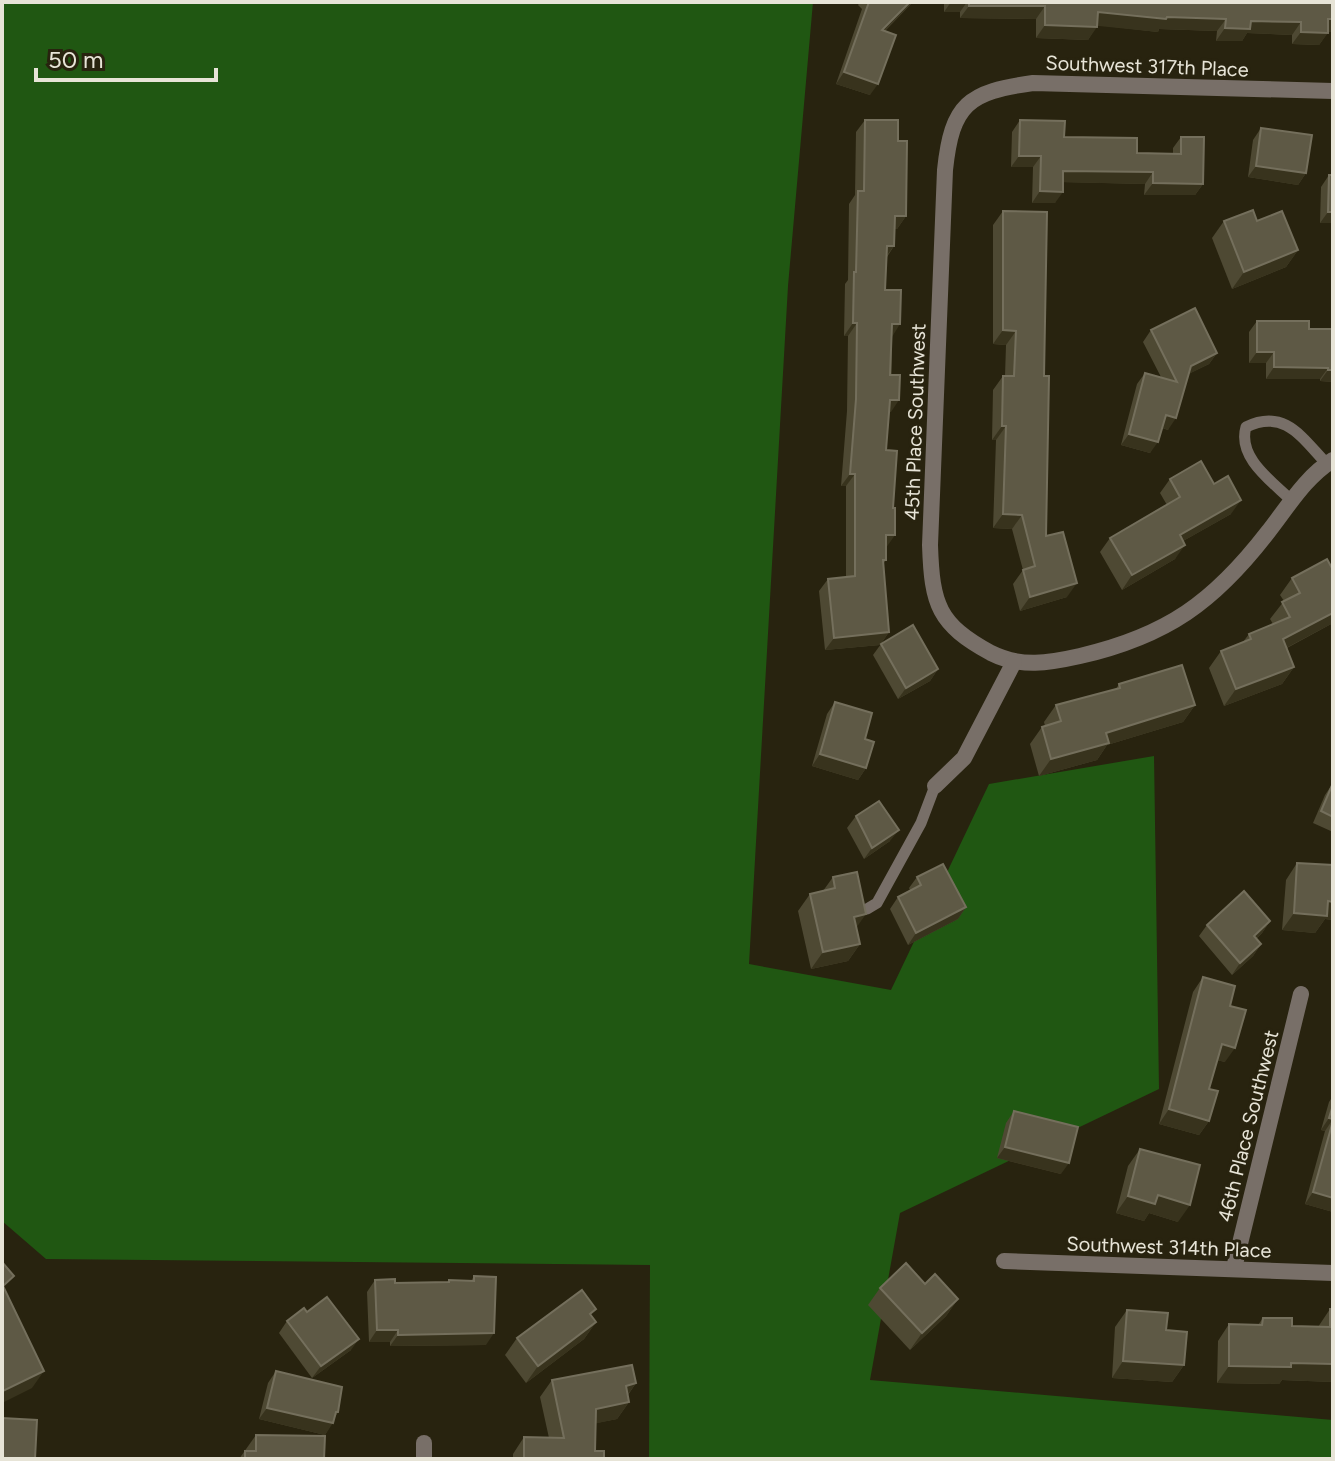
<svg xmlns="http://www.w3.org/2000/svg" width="1335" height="1461" font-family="Figtree,sans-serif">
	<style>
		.forest { fill: #205712 }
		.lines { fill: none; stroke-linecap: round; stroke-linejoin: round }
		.service { stroke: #786f68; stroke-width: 11 }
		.minor { stroke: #786f68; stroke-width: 16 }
		.wall { fill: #4e4933 }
		.shaded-wall { fill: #38331d }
		.building { fill: #5e5945; stroke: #746f5c; stroke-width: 2 }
		.labels { text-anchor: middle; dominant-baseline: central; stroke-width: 6; stroke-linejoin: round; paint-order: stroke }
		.street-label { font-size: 20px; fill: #e7e4d7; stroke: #28230f }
	</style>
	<rect width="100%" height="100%" fill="#28230f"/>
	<path class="forest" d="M2,2H813L788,286L749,964L891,990L989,784L1154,756L1159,1089L900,1213L870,1380L1333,1420V1459H649L650,1265L46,1259L2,1221Z"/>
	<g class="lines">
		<g class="service">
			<path d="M1292,501C1273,482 1237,458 1246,427C1285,408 1302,438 1327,464"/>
			<path d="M867,909L877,903L921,823L935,786"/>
		</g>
		<g class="minor">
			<path d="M1333,91L1033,83C968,92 952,104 945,170L930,545C932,605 938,624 991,653C1021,668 1049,663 1080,656C1167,636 1214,602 1268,532C1287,508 1306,476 1333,460"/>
			<path d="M935,786L964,758L1014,662"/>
			<path d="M1004,1261L1333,1273"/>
			<path d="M1234,1268L1301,994"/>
			<path d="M424,1459V1443"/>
		</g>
	</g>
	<g class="wall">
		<path d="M860,2H913L885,31L870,95L836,84L862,9L858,5Z"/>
		<path d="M944,2H1333L1328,32L1319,45L1292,44V35L1247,33L1242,41H1216L1217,31L1159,29L1158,32L1097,25L1088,40L1036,38V19L960,18V12H944Z"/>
		<path d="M865,120L898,141L906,216L897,229H895L894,246L887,257L885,290L892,337L891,412H889L886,450V560L883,564L889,632L880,645L825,650L819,591L828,579L846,577V486H841L847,411L848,336H844L845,284L848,280L849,204L855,195L856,132Z"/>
		<path d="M1020,120L1064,137L1137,153H1173V148L1181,137L1203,184L1195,195H1144L1145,184L1063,182L1055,203H1032L1033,167H1011L1012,132Z"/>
		<path d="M1261,128L1306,173L1298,185L1248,177L1253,140Z"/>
		<path d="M1329,175L1333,223H1320L1321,187Z"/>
		<path d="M1003,211L1044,376L1046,536L1067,597L1020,611L1013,584L1023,570L1012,529L993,528L996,440H992L993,390L1003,376H1005L1006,345L993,344V225Z"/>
		<path d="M1224,221H1257L1298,250L1286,267L1232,289L1212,238Z"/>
		<path d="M1257,321L1309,329H1333V382L1320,381V379H1266V363H1249V332Z"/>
		<path d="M1151,330L1217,353L1209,364L1188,374L1168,430L1162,428L1150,453L1121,445L1137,384L1145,373L1161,377L1143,342Z"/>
		<path d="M1170,479L1231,514L1183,541L1175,559L1122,590L1100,552L1110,538L1167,505L1160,493Z"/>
		<path d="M1333,570V623L1287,648L1294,667L1282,684L1224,706L1209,668L1221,651L1243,642L1249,634L1273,624L1270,619L1284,601L1280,595L1292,578Z"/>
		<path d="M881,644L938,669L930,681L898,699L873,655Z"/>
		<path d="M1119,684L1195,705L1183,722L1107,745L1097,760L1039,776L1030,744L1042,727L1045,726L1044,722L1056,705L1116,689Z"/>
		<path d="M835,702L865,739L866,768L858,780L812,766L827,714Z"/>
		<path d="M1333,783V832L1313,823L1325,795Z"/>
		<path d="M856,816L890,841L864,859L847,828Z"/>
		<path d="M1297,863L1333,865V920L1325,919L1315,933L1282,930L1286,880Z"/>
		<path d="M833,877L856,928L860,944L848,961L811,969L798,911L810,894L823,891Z"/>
		<path d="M917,877L966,907L958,919L908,945L890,909L898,897L910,890L909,888Z"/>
		<path d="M1270,921L1262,933L1256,939L1261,944L1253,956L1232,975L1199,936L1207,925Z"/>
		<path d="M1203,977L1230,1006L1225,1062L1217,1060L1209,1089V1121L1199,1135L1159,1124L1193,992Z"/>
		<path d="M1333,1096V1212L1305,1204L1325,1131L1321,1130L1329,1102Z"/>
		<path d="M1014,1111L1061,1174L997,1158L1006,1123Z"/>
		<path d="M1140,1149L1178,1222L1149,1213L1144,1221L1116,1213L1128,1166Z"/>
		<path d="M474,1276L486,1345L390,1346V1342H369L367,1292L375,1280L395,1283L447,1282L449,1280L471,1281Z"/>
		<path d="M925,1284L958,1299L946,1316L910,1350L868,1305L880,1288Z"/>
		<path d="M1330,1309L1333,1382L1282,1380L1279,1384L1217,1383L1218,1341L1229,1324L1258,1325L1263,1318L1292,1326L1318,1327Z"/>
		<path d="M1127,1310L1166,1330L1184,1365L1172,1382L1112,1378L1115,1327Z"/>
		<path d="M307,1312L351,1350L312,1378L279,1333L287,1321Z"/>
		<path d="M591,1316L596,1322L584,1339L526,1383L505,1355L517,1338Z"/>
		<path d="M276,1371L338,1412L325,1435L259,1419L268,1383Z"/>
		<path d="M552,1380L636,1383L628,1395L629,1402L617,1419L596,1423L595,1451L604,1459H513V1454L524,1437L549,1438L540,1397Z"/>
		<path d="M256,1435L324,1459H239Z"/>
	</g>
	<g class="shaded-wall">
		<path d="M910,2H913L874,41L882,30Z"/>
		<path d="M951,2H967L960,12H944Z"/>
		<path d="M969,6H1045L1036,19L960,18Z"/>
		<path d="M1098,12L1226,19L1217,31L1159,29L1158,32L1089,25Z"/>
		<path d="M1328,19H1333V32H1319Z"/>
		<path d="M1251,21L1301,22L1292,35L1247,33L1242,41H1216L1225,28Z"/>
		<path d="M1045,25L1097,27L1088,40L1036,38Z"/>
		<path d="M1301,32L1328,33L1319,45L1292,44Z"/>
		<path d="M844,72L878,84L870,95L836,84Z"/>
		<path d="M1019,156H1041L1033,167H1011Z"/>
		<path d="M1256,166L1306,173L1298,185L1248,177Z"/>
		<path d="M1063,171L1153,172L1145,184L1055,182Z"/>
		<path d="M1153,183L1203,184L1195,195H1144Z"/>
		<path d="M1040,191L1063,192L1055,203H1032Z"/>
		<path d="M1328,212H1333V223H1320Z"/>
		<path d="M895,216H906L897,229L886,228Z"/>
		<path d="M887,246H894L885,258Z"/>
		<path d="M1298,250L1286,267L1232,289L1244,272Z"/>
		<path d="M853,323H857L848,336H844Z"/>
		<path d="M892,324H900L892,337Z"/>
		<path d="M1003,330L1016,331L1006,345L993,344Z"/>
		<path d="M1257,352H1274L1266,363H1249Z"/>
		<path d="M1217,353L1209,364L1183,377L1191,366Z"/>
		<path d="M1274,367L1328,368L1320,379H1266Z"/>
		<path d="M1328,370H1333V382L1320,381Z"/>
		<path d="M890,400H899L891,412H882Z"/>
		<path d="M1166,415L1176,418L1168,430L1158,426Z"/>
		<path d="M1002,426H1006L996,440H992Z"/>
		<path d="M1129,434L1158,442L1150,453L1121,445Z"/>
		<path d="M850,474H855L846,486H841Z"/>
		<path d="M1241,500L1231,514L1169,549L1180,535Z"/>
		<path d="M1003,514L1022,515L1012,529L993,528Z"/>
		<path d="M886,535H895L886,548Z"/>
		<path d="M1185,545L1175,559L1122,590L1132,575Z"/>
		<path d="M1077,583L1067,597L1020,611L1030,597Z"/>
		<path d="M1333,613V623L1271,656L1283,639Z"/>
		<path d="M889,632L880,645L825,650L834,638Z"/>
		<path d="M1294,667L1282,684L1224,706L1236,689Z"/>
		<path d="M938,669L930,681L898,699L906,688Z"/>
		<path d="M1195,705L1183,722L1107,745L1097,760L1039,776L1051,759L1106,733Z"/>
		<path d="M820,754L866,768L858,780L812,766Z"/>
		<path d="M899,830L890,841L864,859L872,848Z"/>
		<path d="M1328,901L1333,902V920L1325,919L1315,933L1282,930L1294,913Z"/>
		<path d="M966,907L958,919L908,945L916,933Z"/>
		<path d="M866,914L854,931V917Z"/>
		<path d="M1270,921L1262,933L1246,948L1254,936Z"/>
		<path d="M860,944L848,961L811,969L823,952Z"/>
		<path d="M1261,944L1253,956L1232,975L1240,963Z"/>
		<path d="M1222,1044L1235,1048L1225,1062L1212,1059Z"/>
		<path d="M1169,1109L1209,1121L1199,1135L1159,1124Z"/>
		<path d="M1329,1118L1333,1119L1325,1131L1321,1130Z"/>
		<path d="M1005,1147L1069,1163L1061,1174L997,1158Z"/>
		<path d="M1313,1192L1333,1198V1212L1305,1204Z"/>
		<path d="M1158,1195L1190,1205L1178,1222L1149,1213L1144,1221L1116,1213L1128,1196Z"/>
		<path d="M958,1299L946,1316L910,1350L922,1333Z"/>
		<path d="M596,1322L584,1339L526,1383L538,1366Z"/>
		<path d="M377,1330H398L390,1342H369Z"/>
		<path d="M494,1333L486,1345L390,1346L398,1335Z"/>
		<path d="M359,1339L351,1350L312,1378L321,1366Z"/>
		<path d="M1123,1361L1184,1365L1172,1382L1112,1378Z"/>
		<path d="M1291,1363L1333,1364V1382L1282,1380L1279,1384L1217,1383L1229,1366Z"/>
		<path d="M44,1371L32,1388L2,1403L3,1391Z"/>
		<path d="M636,1383L624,1400L626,1386Z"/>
		<path d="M629,1402L617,1419L584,1426L596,1409Z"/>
		<path d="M267,1408L336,1412H338L331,1423H333L325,1435L259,1419Z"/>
	</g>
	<g class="building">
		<path d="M869,2H910L882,30L896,35L878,84L844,72Z"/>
		<path d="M969,2H1333V19H1328V33L1301,32V22L1251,21L1250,29L1225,28L1226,19L1167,17L1166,19L1098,12L1097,27L1045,25V6H969Z"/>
		<path d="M865,120H898V141H907L906,216H895L894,246H887L885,290H901L900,324H892L890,375H900L899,400H890L886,450L897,451L893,508H895V535H886V560H883L889,632L834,638L828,579L855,576V474H850L856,399L857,323H853L854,272H856L858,191H864Z"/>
		<path d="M1020,120L1065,121L1064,137L1137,138V153L1181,154V137H1204L1203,184L1153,183V172L1063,171V192L1040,191L1041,156H1019Z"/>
		<path d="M1261,128L1312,135L1306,173L1256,166Z"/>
		<path d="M1329,175H1333V212H1328Z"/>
		<path d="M1253,210L1257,221L1282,211L1298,250L1244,272L1224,221Z"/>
		<path d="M1003,211L1047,212L1044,376H1049L1046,536L1063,532L1077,583L1030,597L1023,570L1035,566L1022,515L1003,514L1006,426H1002L1003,376H1014L1016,331L1003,330Z"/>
		<path d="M1195,308L1217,353L1191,366L1176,418L1166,415L1158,442L1129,434L1145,373L1177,382L1151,330Z"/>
		<path d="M1257,321H1309V329H1333V370H1328V368L1274,367V352H1257Z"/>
		<path d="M1201,461L1214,484L1228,476L1241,500L1180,535L1185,545L1132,575L1110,538L1180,497L1170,479Z"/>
		<path d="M1327,559L1333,570V613L1283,639L1294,667L1236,689L1221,651L1251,639L1249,634L1290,617L1282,602L1300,593L1292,578Z"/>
		<path d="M913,625L938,669L906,688L881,644Z"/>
		<path d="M1182,665L1195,705L1106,733L1109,743L1051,759L1042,727L1061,721L1056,705L1120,688L1119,684Z"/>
		<path d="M835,702L872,713L865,739L874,742L866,768L820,754Z"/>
		<path d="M1333,783V817L1321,811Z"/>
		<path d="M879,801L899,830L872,848L856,816Z"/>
		<path d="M1297,863L1333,865V902L1328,901L1327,916L1294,913Z"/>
		<path d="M943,864L966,907L916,933L898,897L921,885L917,877Z"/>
		<path d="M857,872L866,914L854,917L860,944L823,952L810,894L835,888L833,877Z"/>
		<path d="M1244,891L1270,921L1254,936L1261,944L1240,963L1207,925Z"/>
		<path d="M1203,977L1235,986L1230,1006L1246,1010L1235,1048L1222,1044L1209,1089L1218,1091L1209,1121L1169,1109Z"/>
		<path d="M1333,1105V1119L1329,1118Z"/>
		<path d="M1014,1111L1078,1127L1069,1163L1005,1147Z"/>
		<path d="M1333,1121V1198L1313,1192Z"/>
		<path d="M1140,1149L1200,1165L1190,1205L1158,1195L1155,1204L1128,1196Z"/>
		<path d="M2,1262L14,1276L3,1286L44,1371L3,1391Z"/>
		<path d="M906,1263L925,1284L935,1274L958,1299L922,1333L880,1288Z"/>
		<path d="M474,1276L496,1277L494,1333L398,1335V1330H377L375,1280L395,1279V1283L449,1282V1280L474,1281Z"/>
		<path d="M582,1290L596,1309L590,1314L596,1322L538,1366L517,1338Z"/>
		<path d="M327,1297L359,1339L321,1366L287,1321L304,1308L307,1312Z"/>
		<path d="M1330,1309H1333V1364L1291,1363V1367L1229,1366V1324L1262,1325L1263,1318H1292V1326L1330,1327Z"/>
		<path d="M1127,1310L1168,1313L1166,1330L1187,1332L1184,1365L1123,1361Z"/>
		<path d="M632,1365L636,1383L626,1386L629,1402L596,1409L595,1451H604V1459H524V1437L564,1438L552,1380Z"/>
		<path d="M276,1371L342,1387L338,1412H336L333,1423L267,1408Z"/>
		<path d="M2,1418L37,1420L35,1459H2Z"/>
		<path d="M256,1435L325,1436L324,1459H245V1451H256Z"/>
	</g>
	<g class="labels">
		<g class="street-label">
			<text transform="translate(1147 66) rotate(2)">Southwest 317th Place</text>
			<text transform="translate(915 422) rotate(-88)">45th Place Southwest</text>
			<text transform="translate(1248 1126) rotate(-76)">46th Place Southwest</text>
			<text transform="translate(1169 1247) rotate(2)">Southwest 314th Place</text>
		</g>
	</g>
	<rect width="1335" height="1461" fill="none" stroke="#e7e4d7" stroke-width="8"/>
	<path d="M36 68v12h180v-12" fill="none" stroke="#e7e4d7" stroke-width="4"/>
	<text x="48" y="68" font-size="24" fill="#e7e4d7" stroke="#28230f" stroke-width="6" paint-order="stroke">50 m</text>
</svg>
